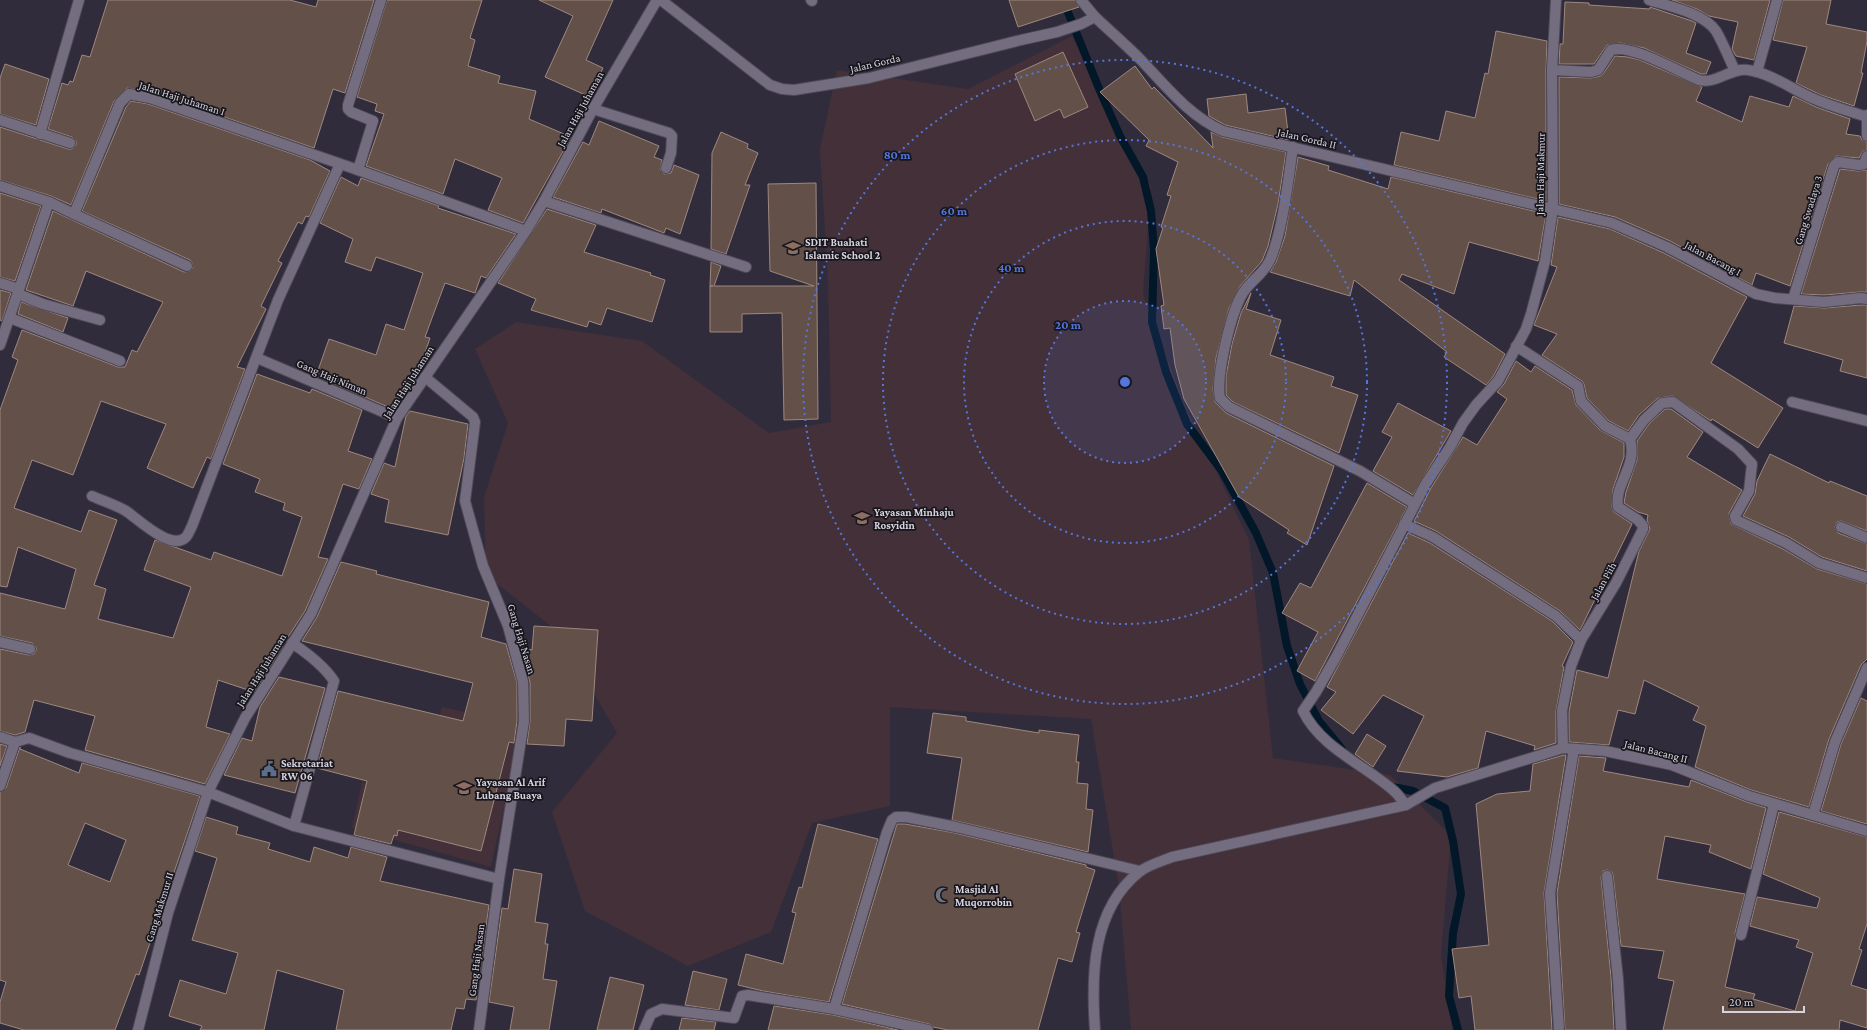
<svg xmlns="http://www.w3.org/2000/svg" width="1867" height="1030" font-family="'Crimson Pro',serif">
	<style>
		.education { fill: #433038 }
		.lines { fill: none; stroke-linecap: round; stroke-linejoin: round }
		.stream { stroke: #021828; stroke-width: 8 }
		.building { fill: #635048; stroke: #9e887f; fill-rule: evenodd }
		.street-casing { stroke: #4e4957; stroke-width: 12 }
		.street { stroke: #736d7f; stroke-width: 10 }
		.ring { fill: none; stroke: #5476da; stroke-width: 2; stroke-dasharray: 2 4 }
		.labels { text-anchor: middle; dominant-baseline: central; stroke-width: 3.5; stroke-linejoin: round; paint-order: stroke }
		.street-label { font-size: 11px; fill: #d6d3de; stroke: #18161d }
		.poi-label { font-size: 11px; font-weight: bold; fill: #d6d3de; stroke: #18161d; text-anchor: start }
		.centre { fill: #5476da; stroke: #18161d; stroke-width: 2 }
		.ring-label { font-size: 12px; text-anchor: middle; font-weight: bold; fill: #5476da; stroke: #18161d; stroke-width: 3.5; stroke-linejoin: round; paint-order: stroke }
	</style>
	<rect width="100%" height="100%" fill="#312c3c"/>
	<g class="education">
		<path d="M1072,36L1151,186L1143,294L1186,408L1249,540L1273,758L1390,775L1451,836L1441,955L1452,1030H1131L1119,888L1091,719L890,707V806L812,823L771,932L688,966L585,911L552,812L617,733L557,631L486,575L484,497L508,423L475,349L516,322L642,341L769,433L831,422L828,281L820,149L837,70L968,89Z"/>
		<path d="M442,707L522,725L491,867L352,828L362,782L418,794Z"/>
	</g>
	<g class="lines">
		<g class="stream">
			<path d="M1063,0L1100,91L1120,136L1143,177L1151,211L1154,250L1152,322L1166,372L1187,424L1222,471L1256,533L1273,573L1287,646L1300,684L1319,721L1342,749"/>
			<path d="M1388,786L1413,791L1445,808L1453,841L1461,894L1453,933L1449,996L1458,1030"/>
		</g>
	</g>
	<g class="building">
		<path d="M108,0H290L316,7L318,0H374L345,93L333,89L314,148L152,92L127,88L114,101L71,205L51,196L0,180V127L68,149H72L76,145V141L72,137L48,129L62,83L68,85L70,81L73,82L82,55L90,57Z"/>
		<path d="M387,0H482L470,38L475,40L468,66L500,76L498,83L536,91L529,119L571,137L523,223L488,210L502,178L455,159L443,194L366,166L384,114L375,111L377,104L357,97Z"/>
		<path d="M539,0H613L586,60L603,68L590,97L545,77L573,16Z"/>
		<path d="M1009,0H1075L1079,7L1018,27Z"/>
		<path d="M1672,0H1770L1754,60L1736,56L1732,49L1738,22L1709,16L1697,9Z"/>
		<path d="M1783,0H1831L1826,24L1867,32V41L1861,73H1863L1854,106L1821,95L1796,83L1807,47L1773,40Z"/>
		<path d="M1565,2L1589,3V5L1650,9V7L1692,21L1696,23L1686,53L1711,62L1706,74H1701L1644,48L1620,43L1607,45L1594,64H1559L1560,44H1563Z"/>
		<path d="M1496,31L1547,41L1546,70V201L1394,165L1401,132L1439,141L1446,111L1475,118L1485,73L1488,74Z"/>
		<path d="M1063,52L1088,107L1064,118L1060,109L1035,121L1015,74Z"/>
		<path d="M1615,56L1628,57L1640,60L1702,87L1696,101L1742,122L1750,96L1789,107L1793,96L1816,107L1850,119L1846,134L1860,136L1862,140L1867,142V150L1863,151L1859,158L1836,156L1828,164L1790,286L1756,273L1752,285L1670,241L1615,217L1559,204V77L1591,78L1600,76L1603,74Z"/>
		<path d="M5,64L49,79L36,125L0,114V78Z"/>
		<path d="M1135,66L1152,89L1154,87L1213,148L1211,132L1222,137L1286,152L1278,204L1268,246L1262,261L1240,286L1229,308L1216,358L1213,389L1215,402L1226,413L1334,466L1307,545L1287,533L1289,530L1239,497L1184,399L1175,365L1170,328L1164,329L1161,306L1164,305L1156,249L1163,228L1161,227L1171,196L1167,195L1178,162L1146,146L1149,140L1100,92Z"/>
		<path d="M1246,94L1248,113L1285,108L1289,140L1225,125L1209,116L1207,99Z"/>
		<path d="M131,101L148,104L310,160L330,171L309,217L306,216L302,224L298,222L278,261L282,263L261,306L266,309L237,367L245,369L211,459L207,457L193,488L147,468L166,424L101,401L73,475L32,460L14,508L81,532L89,510L117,520L94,585L106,589L98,619L173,638L191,587L144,570L155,540L211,560L214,552L282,576L302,517L283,510L285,503L255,492L260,479L223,464L257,374L310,393L312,389L362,410L348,451L372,459L359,489L343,484L318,557L328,559L305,611L288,637L285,636L282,647L254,692L218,680L206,727L230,734L205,784L85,750L95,716L34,700L25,732L15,735L0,731V649L29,655L34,654L36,650V647L32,643L0,636V593L65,609L76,569L18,547L7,587L0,586V410L18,360L12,357L22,330L118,367H125L132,350L137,352L163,302L86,271L73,306L26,290L53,211L184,272L190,271L193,268L192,263L190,260L82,211L126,107Z"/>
		<path d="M599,121L659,146L654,157L662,160L660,169L664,174L671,173L674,165L699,175L680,234L666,228L664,233L602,209L601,213L553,197L583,142L589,145Z"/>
		<path d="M721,132L748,144L747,148L758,153L745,185H750L726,254L711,249L712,153Z"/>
		<path d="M1298,157L1329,166L1328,170L1388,189L1391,177L1546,214L1538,261L1469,242L1454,294L1402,274L1399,280L1505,354L1493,377L1486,385L1444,357L1447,352L1354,280L1350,296L1270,272L1276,262L1285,236Z"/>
		<path d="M1840,169L1858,171L1867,170V292H1860L1824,295L1801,294Z"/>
		<path d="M341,177L358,186L361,178L439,206L438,208L516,234L486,278L481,276L475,293L445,283L425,337L430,338L416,379L395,410L316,376L329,339L376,355L386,324L404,330L423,273L376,257L371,271L345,262L353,239L320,223Z"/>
		<path d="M816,183L818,419L784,420L782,313L742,314V332H710V286H713H710L711,262L721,266L714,286H814L770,271L768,184Z"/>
		<path d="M0,193L41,206L15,281L0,277Z"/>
		<path d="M547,209L596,225L584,252L651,273L650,275L665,280L652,322L607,308L601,325L589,321L587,327L531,310L536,299L498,283Z"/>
		<path d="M1558,217L1610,229L1664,253L1747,297L1711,363L1783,408L1758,448L1712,419L1711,421L1673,396L1658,398L1639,415L1628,431L1609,421L1587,398L1584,384L1582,381L1542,355L1557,334L1534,325L1557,267L1551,265Z"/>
		<path d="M0,290L11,293L2,321L0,320Z"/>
		<path d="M1251,293L1246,309L1281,320L1270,355L1334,377L1331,386L1358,395L1339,453L1233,402L1226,395V376L1232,344L1241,313Z"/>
		<path d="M21,302L68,318L63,332L18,314Z"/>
		<path d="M1861,305H1867V378L1840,371L1843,360L1784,343L1794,306L1825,308Z"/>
		<path d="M1516,361L1531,372L1535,366L1572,390L1576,405L1600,430L1624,443V457L1613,489L1612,507L1614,512L1632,524L1580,630L1560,611L1436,531L1414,521L1431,488L1463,437L1477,445L1507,399L1497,392L1504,384Z"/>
		<path d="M1398,403L1451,431L1413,495L1373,471L1392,437L1382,432Z"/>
		<path d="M1665,409H1671L1703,432L1687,457L1742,490L1729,513L1731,524L1783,549L1817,569L1867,584V659L1861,665L1829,739L1809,807L1751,790L1695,767L1706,726L1693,720L1699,707L1644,680L1635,714L1618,710L1609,745L1569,742V712L1577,670L1608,678L1639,551L1650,529L1647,520L1648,515L1638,512L1624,503L1626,492L1637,460V441L1649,424Z"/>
		<path d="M410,411L468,424L464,458L448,535L385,522L389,500L371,494L384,463L395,467L406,416Z"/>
		<path d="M1770,454L1829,483L1830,481L1867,496V531L1841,521L1837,522L1835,527L1838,533L1867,544V571L1822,557L1789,537L1743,516L1755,494L1757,481Z"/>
		<path d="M1367,483L1407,507L1315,681L1297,671L1318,632L1282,613L1300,583L1311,588Z"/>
		<path d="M1408,533L1430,543L1552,621L1573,642L1562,666L1564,667L1556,711V743L1534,750L1535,746L1486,731L1478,768L1447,777L1397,771L1424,716L1383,695L1353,734L1321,710L1336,692L1327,687Z"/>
		<path d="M341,562L377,571L376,574L489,602L481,637L506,644L517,683V721L514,743L509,742L481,851L398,830L397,836L394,835L391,844L354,835L367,781L317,768L338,691L463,721L473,683L302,641L317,617Z"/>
		<path d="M534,626L598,630L592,721L566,719L564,746L527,744L530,721V682L520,647L532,650Z"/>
		<path d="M279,677L325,688L295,793L224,775L242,738L252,741L260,707Z"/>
		<path d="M1861,698L1867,701V824L1821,811L1841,744Z"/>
		<path d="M933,713L966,717V721L1039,733V730L1079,735L1076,762H1079L1077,783L1088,784L1086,809L1093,810L1088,852L952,820L962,758L927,753Z"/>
		<path d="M1367,734L1386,746L1373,767L1355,754Z"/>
		<path d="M0,744L7,746L0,766Z"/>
		<path d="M20,747V749L79,773L82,763L200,796L139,975L136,974L115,1030H24L0,1023V1002L6,982L0,980V792L6,788ZM85,823L126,840L110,882L68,865Z"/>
		<path d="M1564,755H1566L1544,893L1552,1030H1475L1471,996L1459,998L1452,949L1489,945L1476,804L1497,794L1530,791L1533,764Z"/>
		<path d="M1579,756L1606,758L1603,771L1689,787L1691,780L1747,802L1766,808L1751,869L1709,852L1711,845L1665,836L1657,879L1745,894L1735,933L1736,938L1725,987L1755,994L1753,999L1795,1011L1813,953L1796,947L1799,940L1750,926L1757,897L1817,908L1820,898L1763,874L1779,812L1867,837V924L1859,949L1862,950L1851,985L1867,990V1028L1840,1020L1839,1030H1663L1674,981L1658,978L1664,951L1621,946L1613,875L1612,872L1607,870L1603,871L1601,877L1611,977L1614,1030H1565L1557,893Z"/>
		<path d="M206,817L238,827L236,834L270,843L268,849L310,862L314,847L348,858L351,847L387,857L380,881L489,905L476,1000L466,999L464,1009L456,1008L451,1030H336L344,990L277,970L264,1030H200L202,1026L169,1016L180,980L226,994L238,953L192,940L217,858L195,851Z"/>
		<path d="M818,824L878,839L829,1002L763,991L738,985L746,954L783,964L796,913L792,912L799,887L802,888Z"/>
		<path d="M897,824H905L955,833L1086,865V867L1095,870L1076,932L1080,933L1072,962L1058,958L1038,1030H948L933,1027L929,1024L842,1004Z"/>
		<path d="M514,869L542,874L535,922L548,924L545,944H548L543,979L557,981L549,1030H510L514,1007L489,1002L502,908L508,909Z"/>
		<path d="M693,971L727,979L719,1010L685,1005Z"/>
		<path d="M610,977L644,985L633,1030H597Z"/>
		<path d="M774,1006L833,1015L898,1030H768Z"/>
		<path d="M682,1018L716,1022L714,1030H679Z"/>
	</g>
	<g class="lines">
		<defs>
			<g id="street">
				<path d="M661,0L770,85L782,89L794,90L869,78L1021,40L1057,32L1081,24L1095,17L1081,0"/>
				<path d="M811,0L812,1"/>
				<path d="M1649,0C1668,6 1704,13 1716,31C1723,43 1729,58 1735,71"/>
				<path d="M1095,17C1110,31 1126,45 1140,59C1166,86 1188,115 1223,131L1612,223L1667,247L1756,294L1775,298L1824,302L1861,298L1867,299"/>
				<path d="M1552,70L1591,72L1598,70L1611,50C1630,43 1679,72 1699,80C1715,85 1732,67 1748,70C1770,73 1792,89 1812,98C1830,106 1849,111 1867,117"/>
				<path d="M1757,72L1777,0"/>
				<path d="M593,109L669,133L672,136L671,153L666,168"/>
				<path d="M1867,115V136"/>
				<path d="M0,120L70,143"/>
				<path d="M40,134L79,0"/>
				<path d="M1293,147C1288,180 1283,230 1270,260C1264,273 1253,279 1245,290C1232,305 1215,379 1220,398L1229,407L1360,471L1415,504"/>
				<path d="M358,170L373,121L351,112L348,109V105L381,0"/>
				<path d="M0,186L49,202L74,214L120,103L129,94L150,98L358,170L526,231"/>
				<path d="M544,201L746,267"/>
				<path d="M74,214L187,266"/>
				<path d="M0,283L19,289"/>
				<path d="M18,294L43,304L100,320"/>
				<path d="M1793,299L1834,166L1838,162L1859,165L1864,164L1867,156"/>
				<path d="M10,318L120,361"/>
				<path d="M0,345L49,202"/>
				<path d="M1516,346L1578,386L1581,401L1605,426L1630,439L1644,420L1662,403L1673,402L1738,449L1752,464L1749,491L1735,516L1736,520L1786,543L1819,563L1867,578"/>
				<path d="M257,358L397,418"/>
				<path d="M425,377L473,417L475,422L465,501L483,566L508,626L523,682L524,721L499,879L479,1030"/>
				<path d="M1792,402L1867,421"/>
				<path d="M92,496C103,501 116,505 126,511C138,519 172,552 186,537C188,535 190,530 192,526L278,300L340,164"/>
				<path d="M1404,524L1433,537L1556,616L1581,640"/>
				<path d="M1841,527L1867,538"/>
				<path d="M0,642L30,649"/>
				<path d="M292,643C307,653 324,666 334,681L294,826"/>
				<path d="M0,737L15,742L29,738L70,753L208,792L294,826L499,879"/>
				<path d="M1563,748L1562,711L1571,666L1581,640L1616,583L1643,529V526L1638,520L1618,507C1614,483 1638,467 1630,439"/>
				<path d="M0,786L15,742"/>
				<path d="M1406,805C1402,801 1399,795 1394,791C1365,765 1321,748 1303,711L1316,692L1336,657L1425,485L1450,447L1463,423L1476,405L1498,381L1526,329L1531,314L1545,261L1553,208L1552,70L1556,0"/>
				<path d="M1813,815L1835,742L1867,668"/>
				<path d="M1607,876L1618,979L1621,1030"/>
				<path d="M1741,935L1774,804"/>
				<path d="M834,1009L887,832L892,820L896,817H906L956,827L1140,871"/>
				<path d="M138,1030L168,913L208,792L245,718L311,614L397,418L526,231L544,201L593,109L657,0"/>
				<path d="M644,1030L651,1014L662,1009L734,1018L742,996L748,995L834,1009L928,1030"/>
				<path d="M1095,1030C1091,975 1092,910 1139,872C1148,865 1162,861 1172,857L1406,805L1435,788L1563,748L1605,751L1672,765L1749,796L1867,831"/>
				<path d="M1559,1030L1550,893L1574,749"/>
			</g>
		</defs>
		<use href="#street" class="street-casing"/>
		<use href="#street" class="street"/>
	</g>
	<circle cx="1125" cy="382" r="81" fill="#5476da" fill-opacity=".12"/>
	<g class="ring">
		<circle cx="1125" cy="382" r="81"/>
		<circle cx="1125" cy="382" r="161"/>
		<circle cx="1125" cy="382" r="242"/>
		<circle cx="1125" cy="382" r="322"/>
	</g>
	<defs>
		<symbol id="school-bare" viewBox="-9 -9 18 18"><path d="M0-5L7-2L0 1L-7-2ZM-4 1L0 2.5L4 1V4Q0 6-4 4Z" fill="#8d6e63" stroke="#18161d" stroke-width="2.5" paint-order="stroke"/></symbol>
		<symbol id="civic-bare" viewBox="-9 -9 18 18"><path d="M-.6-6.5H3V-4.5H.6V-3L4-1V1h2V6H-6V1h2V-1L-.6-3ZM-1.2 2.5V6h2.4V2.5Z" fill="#5c6f8a" stroke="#18161d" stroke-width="2.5" paint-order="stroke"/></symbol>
		<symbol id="mosque-bare" viewBox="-9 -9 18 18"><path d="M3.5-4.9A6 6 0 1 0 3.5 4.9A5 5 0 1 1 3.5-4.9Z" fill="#6b7280" stroke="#18161d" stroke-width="2.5" paint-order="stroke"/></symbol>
	</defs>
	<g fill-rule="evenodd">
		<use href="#school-bare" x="782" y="237" width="22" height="22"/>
		<use href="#school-bare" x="851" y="507" width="22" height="22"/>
		<use href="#civic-bare" x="258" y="758" width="22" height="22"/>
		<use href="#school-bare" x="453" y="777" width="22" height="22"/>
		<use href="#mosque-bare" x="932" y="884" width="22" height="22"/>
	</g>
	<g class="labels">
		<g class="street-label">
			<text transform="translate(875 63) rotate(-13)">Jalan Gorda</text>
			<text transform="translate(182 98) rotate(18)">Jalan Haji Juhaman I</text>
			<text transform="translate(580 109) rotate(-61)">Jalan Haji Juhaman</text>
			<text transform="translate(1307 138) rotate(13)">Jalan Gorda II</text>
			<text transform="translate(1540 174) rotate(-89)">Jalan Haji Makmur</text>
			<text transform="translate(1808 210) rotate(-73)">Gang Swadaya 3</text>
			<text transform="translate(1713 258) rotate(28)">Jalan Bacang I</text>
			<text transform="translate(332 377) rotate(23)">Gang Haji Niman</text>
			<text transform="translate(408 382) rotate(-57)">Jalan Haji Juhaman</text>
			<text transform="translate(1603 581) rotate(-61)">Jalan Piih</text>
			<text transform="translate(522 639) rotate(73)">Gang Haji Nasan</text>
			<text transform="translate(261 670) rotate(-58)">Jalan Haji Juhaman</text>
			<text transform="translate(1656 751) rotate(14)">Jalan Bacang II</text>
			<text transform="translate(159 907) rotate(-73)">Gang Makmur II</text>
			<text transform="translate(476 960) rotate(-83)">Gang Haji Nasan</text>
		</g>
		<g class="poi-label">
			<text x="805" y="242">SDIT Buahati<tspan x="805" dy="13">Islamic School 2</tspan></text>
			<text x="874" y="512">Yayasan Minhaju<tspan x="874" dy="13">Rosyidin</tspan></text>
			<text x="281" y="763">Sekretariat<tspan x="281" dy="13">RW 06</tspan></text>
			<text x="476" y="782">Yayasan Al Arif<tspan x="476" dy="13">Lubang Buaya</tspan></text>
			<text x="955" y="889">Masjid Al<tspan x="955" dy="13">Muqorrobin</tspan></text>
		</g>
	</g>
	<circle cx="1125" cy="382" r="6" class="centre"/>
	<g class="ring-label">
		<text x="897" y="159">80 m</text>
		<text x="954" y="215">60 m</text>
		<text x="1011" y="272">40 m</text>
		<text x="1068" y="329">20 m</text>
	</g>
	<path d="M1723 1006v6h81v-6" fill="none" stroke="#d6d3de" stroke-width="2"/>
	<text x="1729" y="1006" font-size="12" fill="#d6d3de" stroke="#18161d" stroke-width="3" paint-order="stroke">20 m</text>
</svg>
